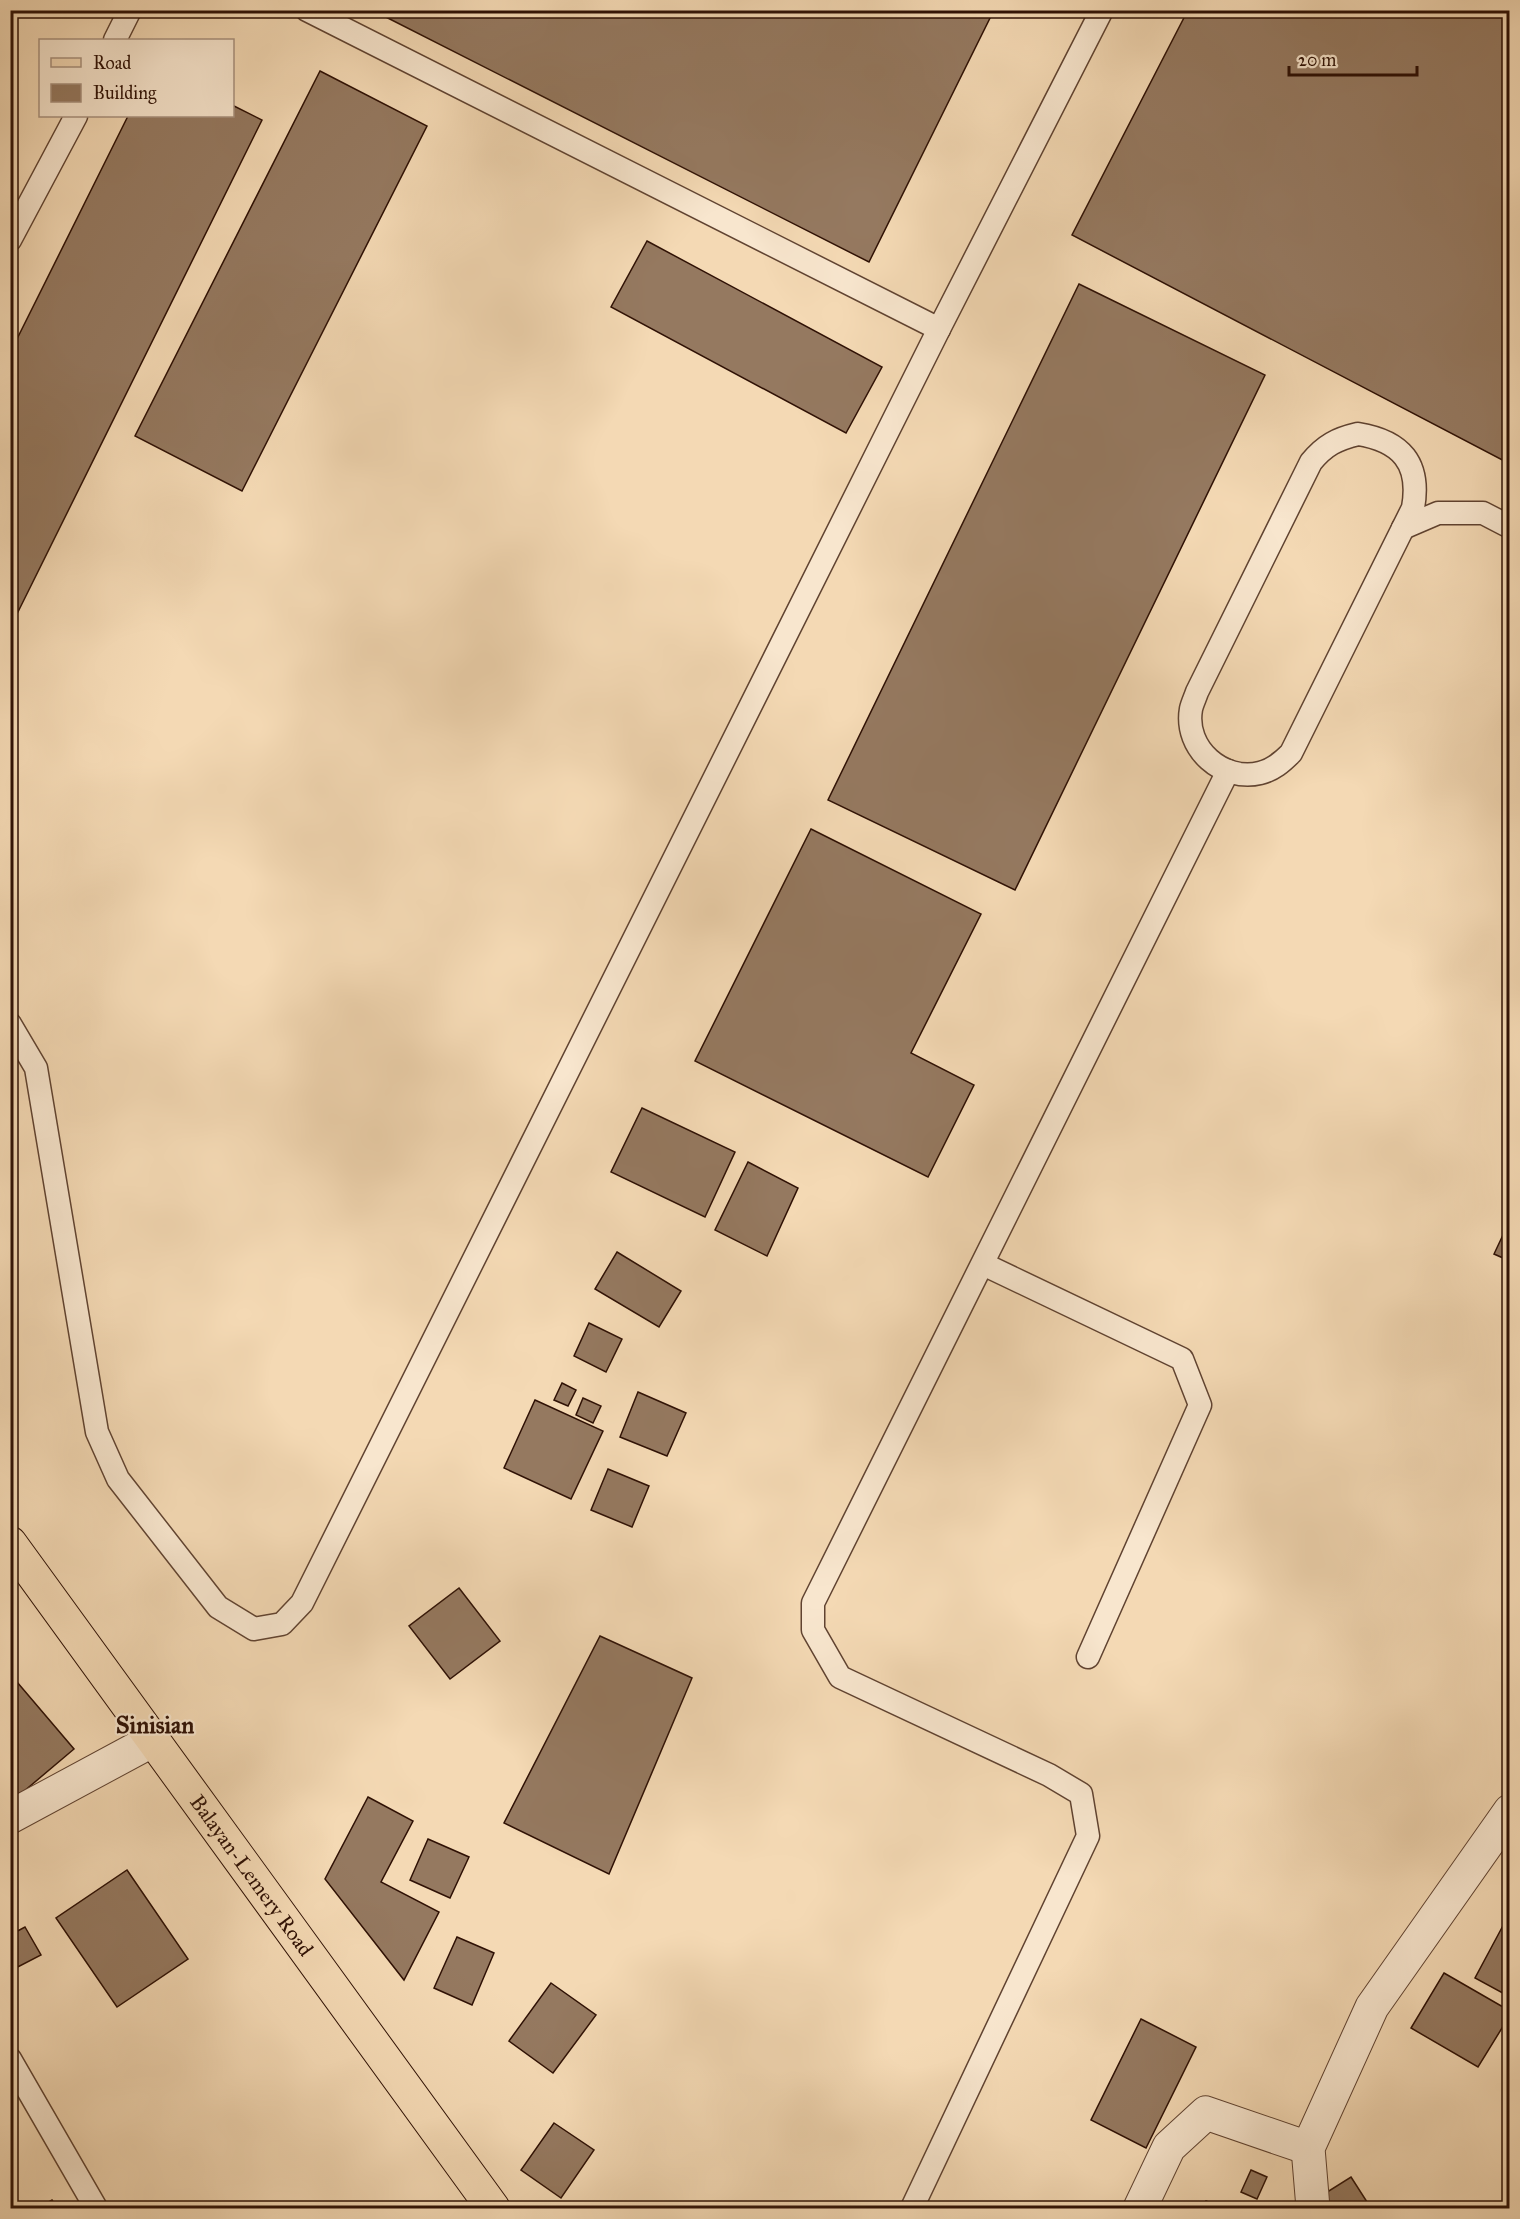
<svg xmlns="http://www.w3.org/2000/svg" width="1520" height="2219" font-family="'IM FELL Great Primer',serif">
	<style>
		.building { fill: #957960; stroke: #2f1105; stroke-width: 1.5 }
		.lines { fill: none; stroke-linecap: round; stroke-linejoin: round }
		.lane-casing { stroke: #604331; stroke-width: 25 }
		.street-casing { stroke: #604331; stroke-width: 35 }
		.primary-casing { stroke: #2f1105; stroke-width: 35 }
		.lane { stroke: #f8e6ce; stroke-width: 22 }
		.street { stroke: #f8e6ce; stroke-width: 33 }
		.primary { stroke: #f4d9b4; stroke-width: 33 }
		.labels { text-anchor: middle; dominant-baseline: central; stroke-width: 4.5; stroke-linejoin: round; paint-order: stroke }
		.street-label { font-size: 21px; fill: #2f1105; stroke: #f8e6ce }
		.quarter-label { font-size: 24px; font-weight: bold; fill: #2f1105; stroke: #f8e6ce }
	</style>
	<rect width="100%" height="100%" fill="#f4d9b4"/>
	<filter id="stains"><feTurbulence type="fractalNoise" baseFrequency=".00333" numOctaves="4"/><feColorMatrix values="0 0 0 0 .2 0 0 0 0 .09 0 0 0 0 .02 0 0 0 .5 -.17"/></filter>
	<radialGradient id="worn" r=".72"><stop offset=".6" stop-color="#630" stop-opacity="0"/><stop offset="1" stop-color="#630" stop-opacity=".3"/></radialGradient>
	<g class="building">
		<path d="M372,10H994L869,262Z"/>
		<path d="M1188,10H1510V464L1072,235Z"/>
		<path d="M320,71L427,126L242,491L135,436Z"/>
		<path d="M232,105L262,120L10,628V353L128,116H232Z"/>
		<path d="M647,241L882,367L846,433L611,307Z"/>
		<path d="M1079,284L1265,375L1015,890L828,800Z"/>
		<path d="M811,829L981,914L911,1053L974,1085L928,1177L695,1061Z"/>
		<path d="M642,1108L735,1152L705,1217L611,1172Z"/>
		<path d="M748,1162L798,1188L767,1256L715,1230Z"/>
		<path d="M1510,1220V1261L1494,1254Z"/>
		<path d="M617,1252L681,1291L659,1327L595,1289Z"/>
		<path d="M589,1323L622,1339L606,1372L574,1356Z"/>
		<path d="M562,1383L576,1390L568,1406L554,1400Z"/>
		<path d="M638,1392L686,1413L667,1456L620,1437Z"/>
		<path d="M583,1398L601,1406L593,1423L576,1415Z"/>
		<path d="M535,1400L603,1431L571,1499L504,1468Z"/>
		<path d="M608,1469L649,1486L632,1527L591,1510Z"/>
		<path d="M459,1588L500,1641L450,1679L409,1626Z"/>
		<path d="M600,1636L692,1678L609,1874L504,1823Z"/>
		<path d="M17,1682L74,1749L10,1803V1688Z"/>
		<path d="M368,1797L413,1821L381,1882L439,1912L404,1980L325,1879Z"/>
		<path d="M428,1839L469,1857L450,1898L410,1880Z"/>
		<path d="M127,1870L188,1959L117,2007L56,1918Z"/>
		<path d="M1506,1920L1510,1921V1997L1475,1978Z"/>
		<path d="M25,1927L41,1955L10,1971V1935Z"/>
		<path d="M457,1937L494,1953L472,2005L434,1988Z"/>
		<path d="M1444,1973L1510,2011V2015L1478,2067L1411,2028Z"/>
		<path d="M551,1983L596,2015L553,2073L509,2041Z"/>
		<path d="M1141,2019L1196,2047L1146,2148L1091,2120Z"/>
		<path d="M554,2123L594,2150L561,2198L521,2170Z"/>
		<path d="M1251,2170L1267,2177L1257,2199L1241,2192Z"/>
		<path d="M1351,2177L1369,2205L1364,2208H1333L1324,2194Z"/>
		<path d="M52,2200L57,2208H38Z"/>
		<path d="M1206,2201L1224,2208H1203Z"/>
	</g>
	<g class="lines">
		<defs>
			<g id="lane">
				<path d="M307,10L939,329"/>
				<path d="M115,40L130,10"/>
				<path d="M10,240L76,116"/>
				<path d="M1358,434C1401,441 1421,463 1413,508L1291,753C1282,762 1273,770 1260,773C1223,782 1184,749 1191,709C1192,704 1195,698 1197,692L1311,462C1325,445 1337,439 1358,434Z"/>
				<path d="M1403,528L1438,513H1483L1510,527"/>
				<path d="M10,1024L36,1068L97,1432L118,1479L218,1607L254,1629L282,1624L302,1603L939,329L1102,10"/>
				<path d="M983,1264L1182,1359L1200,1405L1088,1657"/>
				<path d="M10,2059L96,2208"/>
				<path d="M912,2208L1088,1836L1081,1794L1049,1775L840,1677L813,1630V1603L1228,771"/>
			</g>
			<g id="street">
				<path d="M10,1817L153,1740"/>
				<path d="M1140,2208L1169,2147L1206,2113L1308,2148"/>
				<path d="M1313,2208L1308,2148L1372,2007L1510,1811"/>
			</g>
			<g id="primary">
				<path id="s1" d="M10,1543L493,2208"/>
			</g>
		</defs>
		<use href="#lane" class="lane-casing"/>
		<use href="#street" class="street-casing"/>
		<use href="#primary" class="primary-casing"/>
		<use href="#lane" class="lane"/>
		<use href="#street" class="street"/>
		<use href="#primary" class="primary"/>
	</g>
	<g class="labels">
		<g class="street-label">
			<text stroke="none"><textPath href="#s1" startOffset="411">Balayan-Lemery Road</textPath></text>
		</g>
		<g class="quarter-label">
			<text x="155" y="1725">Sinisian</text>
		</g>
	</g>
	<rect width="1520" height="2219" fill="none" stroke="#f4d9b4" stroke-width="36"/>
	<rect x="12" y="12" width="1496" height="2195" fill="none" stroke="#2f1105" stroke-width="3"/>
	<rect x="18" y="18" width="1484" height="2183" fill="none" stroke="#2f1105" stroke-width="1.5"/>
	<rect x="39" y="39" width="195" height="78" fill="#f8e6ce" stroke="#a8917e" stroke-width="1.5"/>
	<rect x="51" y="58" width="30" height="9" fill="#f4d9b4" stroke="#a8917e" stroke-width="1.5"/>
	<text x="93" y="69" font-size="18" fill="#2f1105">Road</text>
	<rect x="51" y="84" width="30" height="18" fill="#957960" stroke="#a8917e" stroke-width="1.5"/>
	<text x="93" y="99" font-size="18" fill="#2f1105">Building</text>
	<path d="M1289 66v9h128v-9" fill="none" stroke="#2f1105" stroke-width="3"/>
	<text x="1298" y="66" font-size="18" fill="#2f1105" stroke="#f8e6ce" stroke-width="4.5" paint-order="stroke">20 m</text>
	<rect width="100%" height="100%" filter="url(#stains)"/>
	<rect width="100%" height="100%" fill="url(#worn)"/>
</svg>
